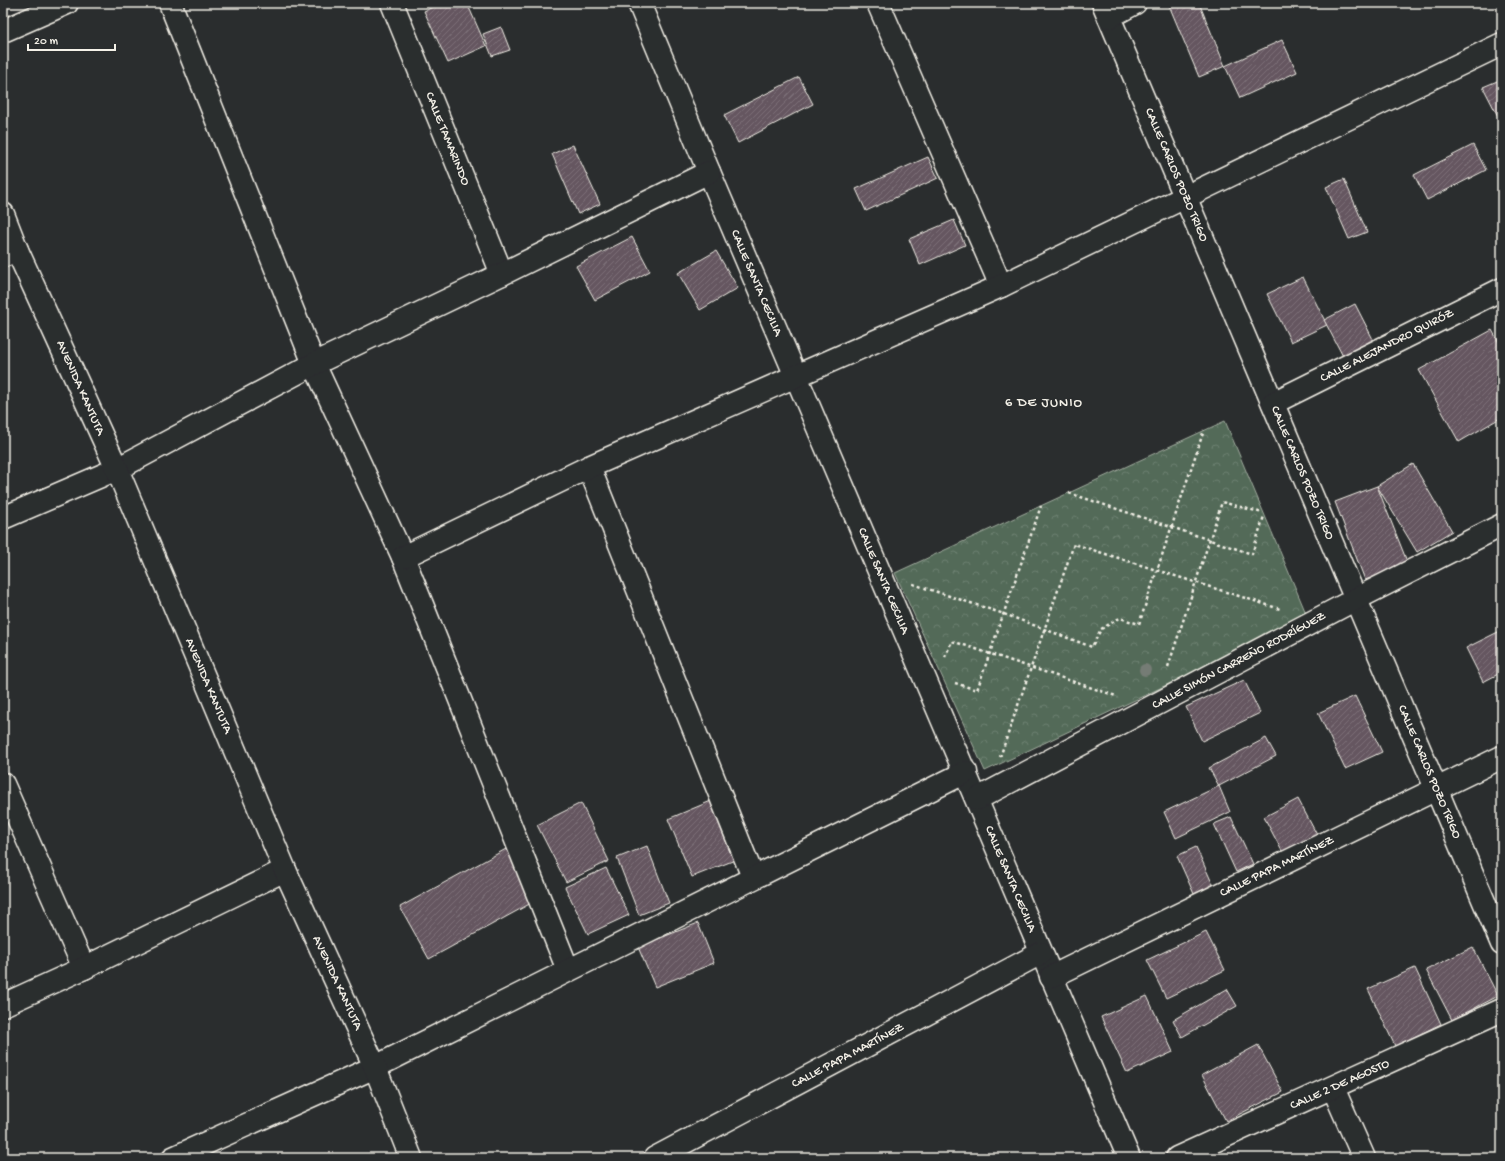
<svg xmlns="http://www.w3.org/2000/svg" width="1505" height="1161" font-family="'Gochi Hand',sans-serif">
	<style>
		.forest { fill: url(#forest-crowns); stroke: #a3aea0 }
		.building { fill: url(#building-hatch); stroke: #f4f1e8 }
		.lines { fill: none; stroke-linecap: round; stroke-linejoin: round }
		.minor-casing { stroke: #f4f1e8; stroke-width: 25 }
		.tertiary-casing { stroke: #f4f1e8; stroke-width: 25 }
		.path { stroke: #f4f1e8; stroke-width: 2.5; stroke-dasharray: 3 3; stroke-linecap: butt }
		.minor { stroke: #2a2d2e; stroke-width: 22 }
		.tertiary { stroke: #2a2d2e; stroke-width: 22 }
		.tree { fill: #757b74 }
		.labels { text-anchor: middle; dominant-baseline: central; stroke-width: 3; stroke-linejoin: round; paint-order: stroke }
		.street-label { font-size: 13px; fill: #f4f1e8; stroke: #2a2d2e }
		.neighbourhood-label { font-size: 14px; letter-spacing: 1px; fill: #f4f1e8; stroke: #2a2d2e }
	</style>
	<defs>
		<pattern id="forest-crowns" width="20" height="18" patternUnits="userSpaceOnUse"><rect width="20" height="18" fill="#526a58"/><path d="M2 6a3 3 0 1 1 6 0M12 15a3 3 0 1 1 6 0" fill="none" stroke="#6c8070"/></pattern>
		<pattern id="building-hatch" width="6" height="6" patternUnits="userSpaceOnUse"><rect width="6" height="6" fill="#655661"/><path d="M-1 1l2-2M0 6l6-6M5 7l2-2" fill="none" stroke="#7c6f78"/></pattern>
	</defs>
	<rect width="100%" height="100%" fill="#2a2d2e"/>
	<filter id="ink" filterUnits="userSpaceOnUse"><feTurbulence type="fractalNoise" baseFrequency=".025" numOctaves="2"/><feDisplacementMap in="SourceGraphic" scale="8" xChannelSelector="R" yChannelSelector="G"/><feConvolveMatrix kernelMatrix="1 2 1 2 8 2 1 2 1" color-interpolation-filters="sRGB"/></filter>
	<g filter="url(#ink)">
		<path class="forest" d="M1225,421L1308,618L985,771L895,573Z"/>
		<g class="building">
			<path d="M442,3H467L486,46L448,63L424,11Z"/>
			<path d="M1168,3H1199L1225,66L1199,77Z"/>
			<path d="M501,27L510,50L492,56L483,34Z"/>
			<path d="M1282,40L1297,72L1240,98L1225,66Z"/>
			<path d="M799,77L813,104L738,143L724,115Z"/>
			<path d="M1502,79V124L1483,87Z"/>
			<path d="M573,145L600,204L578,214L552,154Z"/>
			<path d="M1473,145L1486,170L1427,200L1414,175Z"/>
			<path d="M928,157L938,178L866,211L856,189Z"/>
			<path d="M1344,179L1367,232L1349,239L1326,187Z"/>
			<path d="M954,220L965,245L920,265L909,239Z"/>
			<path d="M632,237L650,271L595,300L576,266Z"/>
			<path d="M716,251L738,288L700,310L678,273Z"/>
			<path d="M1303,277L1327,325L1291,342L1267,294Z"/>
			<path d="M1355,304L1377,347L1346,362L1324,320Z"/>
			<path d="M1492,330L1502,348V417L1459,442L1419,370Z"/>
			<path d="M1413,464L1452,531L1417,552L1377,486Z"/>
			<path d="M1377,486L1408,564L1365,580L1335,502Z"/>
			<path d="M1502,630V672L1483,682L1466,648Z"/>
			<path d="M1244,680L1260,713L1202,741L1186,707Z"/>
			<path d="M1355,696L1382,752L1345,769L1318,713Z"/>
			<path d="M1266,738L1276,756L1219,786L1209,768Z"/>
			<path d="M1219,786L1230,812L1176,838L1164,812Z"/>
			<path d="M1298,799L1317,835L1283,853L1264,817Z"/>
			<path d="M711,801L735,860L692,877L668,819Z"/>
			<path d="M581,803L609,861L566,882L537,825Z"/>
			<path d="M1231,817L1253,864L1236,872L1214,824Z"/>
			<path d="M647,846L669,903L639,915L617,858Z"/>
			<path d="M1196,847L1213,885L1194,894L1177,856Z"/>
			<path d="M506,849L535,901L429,959L400,907Z"/>
			<path d="M606,868L629,915L588,934L565,887Z"/>
			<path d="M698,923L714,963L655,987L638,947Z"/>
			<path d="M1206,932L1225,970L1166,998L1147,960Z"/>
			<path d="M1473,947L1498,996L1452,1020L1426,970Z"/>
			<path d="M1415,968L1441,1024L1395,1046L1368,989Z"/>
			<path d="M1227,989L1237,1006L1182,1037L1173,1020Z"/>
			<path d="M1147,996L1173,1052L1127,1073L1101,1017Z"/>
			<path d="M1258,1045L1283,1092L1226,1121L1202,1075Z"/>
		</g>
		<g class="lines">
			<defs>
				<g id="minor">
					<path d="M170,3L314,364L403,557L568,970"/>
					<path d="M392,3L502,274"/>
					<path d="M639,3L709,172L1129,1158"/>
					<path d="M878,3L1001,286"/>
					<path d="M1103,3L1502,944"/>
					<path d="M1109,17L1135,3"/>
					<path d="M3,31L67,3"/>
					<path d="M3,256L17,250"/>
					<path d="M1273,403L1502,289"/>
					<path d="M589,467L753,877"/>
					<path d="M3,518L117,469L314,364L502,274L709,172"/>
					<path d="M403,557L589,467L1001,286L1502,44"/>
					<path d="M3,784L84,968"/>
					<path d="M977,799L1356,599L1502,525"/>
					<path d="M1051,977L1502,757"/>
					<path d="M3,1005L84,968L285,870"/>
					<path d="M1333,1088L1364,1158"/>
					<path d="M173,1158L375,1067L966,772"/>
					<path d="M655,1158L1041,953"/>
					<path d="M1177,1158L1502,1010"/>
				</g>
				<path id="tertiary" d="M3,214L17,250L117,469L285,870L375,1067L411,1158"/>
			</defs>
			<use href="#minor" class="minor-casing"/>
			<use href="#tertiary" class="tertiary-casing"/>
			<g class="path">
				<path d="M1069,493L1252,554L1264,516"/>
				<path d="M913,584L1004,614L1092,647L1101,629L1120,618L1139,624L1204,430"/>
				<path d="M945,657L952,641L1116,696"/>
				<path d="M1168,667L1222,502L1263,513"/>
				<path d="M955,683L977,690L1041,506"/>
				<path d="M1000,757L1074,544L1280,609"/>
			</g>
			<use href="#minor" class="minor"/>
			<use href="#tertiary" class="tertiary"/>
		</g>
		<circle class="tree" cx="1145" cy="670" r="6"/>
	</g>
	<g class="labels">
		<g class="street-label">
			<text transform="translate(447 139) rotate(68)">CALLE TAMARINDO</text>
			<text transform="translate(1176 175) rotate(67)">CALLE CARLOS POZO TRIGO</text>
			<text transform="translate(756 283) rotate(67)">CALLE SANTA CECILIA</text>
			<text transform="translate(1387 346) rotate(-27)">CALLE ALEJANDRO QUIRÓZ</text>
			<text transform="translate(80 388) rotate(66)">AVENIDA KANTUTA</text>
			<text transform="translate(1302 473) rotate(67)">CALLE CARLOS POZO TRIGO</text>
			<text transform="translate(883 581) rotate(67)">CALLE SANTA CECILIA</text>
			<text transform="translate(1239 661) rotate(-28)">CALLE SIMÓN CARREÑO RODRÍGUEZ</text>
			<text transform="translate(208 686) rotate(67)">AVENIDA KANTUTA</text>
			<text transform="translate(1429 772) rotate(67)">CALLE CARLOS POZO TRIGO</text>
			<text transform="translate(1277 867) rotate(-26)">CALLE PAPA MARTÍNEZ</text>
			<text transform="translate(1010 879) rotate(67)">CALLE SANTA CECILIA</text>
			<text transform="translate(337 983) rotate(65)">AVENIDA KANTUTA</text>
			<text transform="translate(848 1056) rotate(-28)">CALLE PAPA MARTÍNEZ</text>
			<text transform="translate(1340 1085) rotate(-24)">CALLE 2 DE AGOSTO</text>
		</g>
		<g class="neighbourhood-label">
			<text x="1044" y="403">6 DE JUNIO</text>
		</g>
	</g>
	<rect width="1505" height="1161" fill="none" stroke="#2a2d2e" stroke-width="16"/>
	<rect x="8" y="8" width="1489" height="1145" fill="none" stroke="#f4f1e8" stroke-width="1.5" filter="url(#ink)"/>
	<path d="M28 44v6h87v-6" fill="none" stroke="#f4f1e8" stroke-width="2"/>
	<text x="34" y="44" font-size="12" fill="#f4f1e8" stroke="#2a2d2e" stroke-width="3" paint-order="stroke">20 m</text>
</svg>
